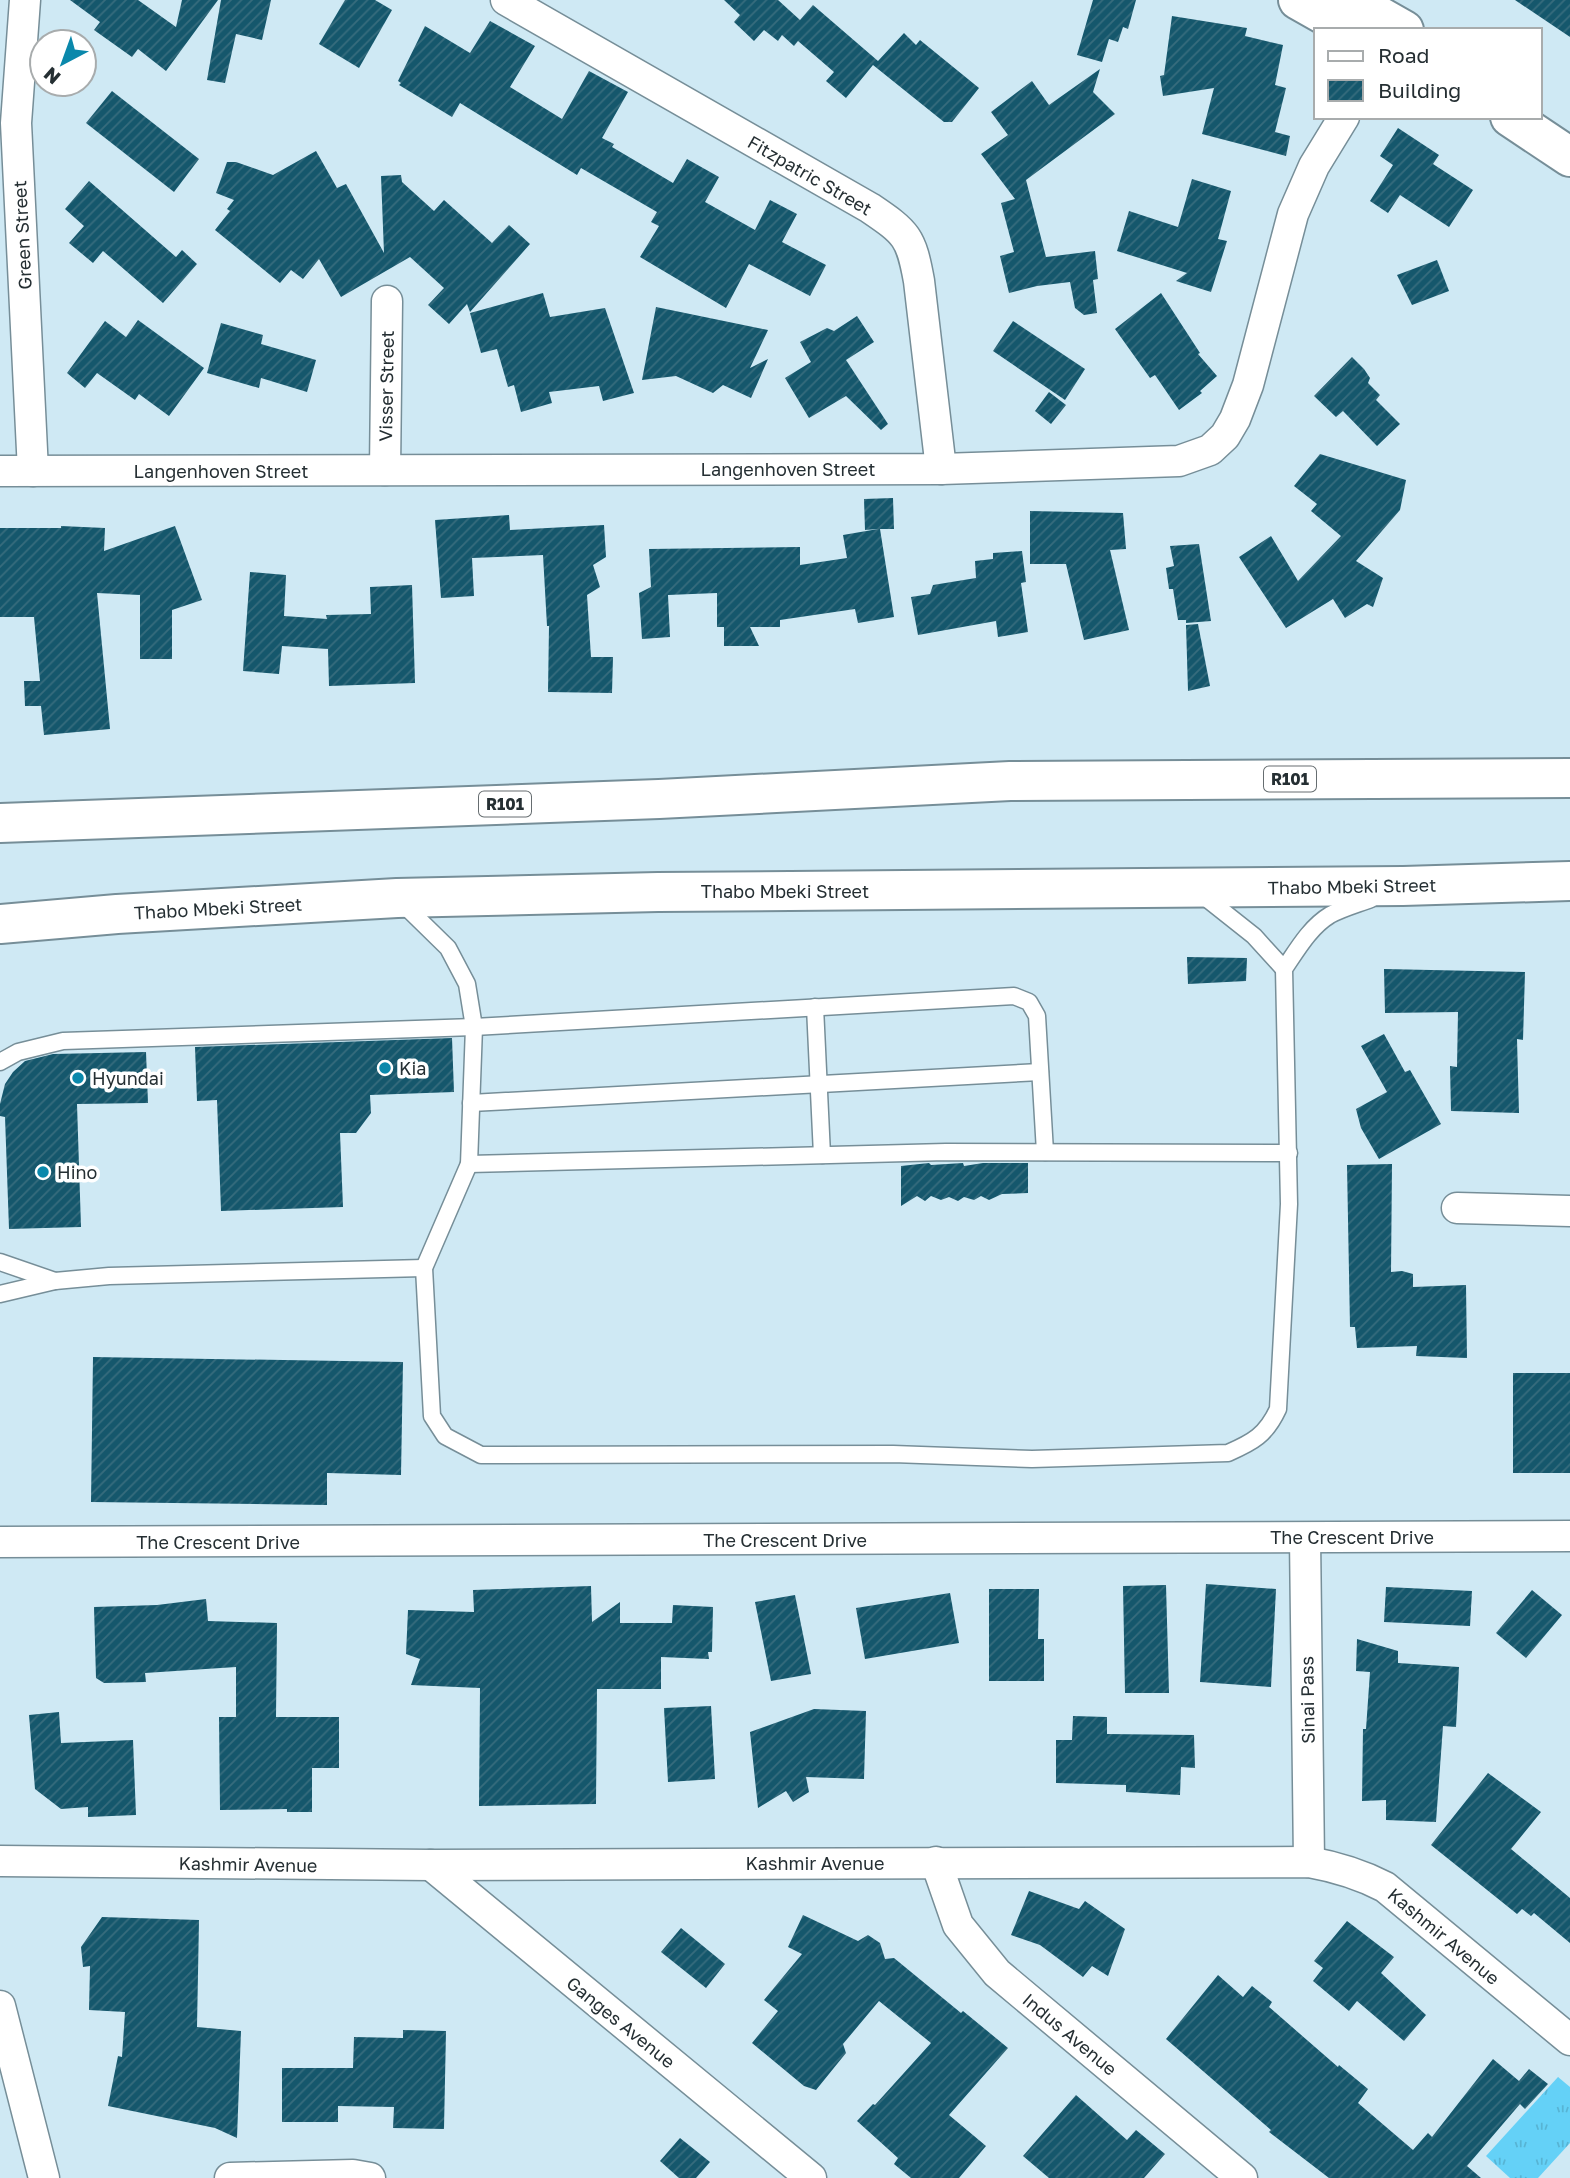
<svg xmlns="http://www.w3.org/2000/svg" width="1570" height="2178" font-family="'Golos Text',sans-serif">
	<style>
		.park { fill: url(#park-tufts) }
		.building { fill: url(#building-hatch) }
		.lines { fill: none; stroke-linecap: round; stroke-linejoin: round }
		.service-casing { stroke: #768e98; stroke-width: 19 }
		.minor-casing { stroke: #768e98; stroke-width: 33 }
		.tertiary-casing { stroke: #768e98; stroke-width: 42 }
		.primary-casing { stroke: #768e98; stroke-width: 42 }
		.service { stroke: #fff; stroke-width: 16 }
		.minor { stroke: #fff; stroke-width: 30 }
		.tertiary { stroke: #fff; stroke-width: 38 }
		.primary { stroke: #fff; stroke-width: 38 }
		.poi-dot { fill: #0a88ab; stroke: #fff; stroke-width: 2.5 }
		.labels { text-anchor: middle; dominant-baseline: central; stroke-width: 7; stroke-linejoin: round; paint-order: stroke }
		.shield { fill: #fff; stroke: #666d70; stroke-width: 2 }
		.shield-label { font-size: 16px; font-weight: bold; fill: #252f33 }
		.street-label { font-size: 18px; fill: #252f33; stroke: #fff }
		.poi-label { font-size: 18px; fill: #252f33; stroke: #fff; text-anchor: start }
	</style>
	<defs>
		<pattern id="park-tufts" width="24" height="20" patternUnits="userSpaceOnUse" patternTransform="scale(1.75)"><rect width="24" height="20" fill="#64d1f7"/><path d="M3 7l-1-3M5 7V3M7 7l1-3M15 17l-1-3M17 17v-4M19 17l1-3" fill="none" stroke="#57b4d4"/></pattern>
		<pattern id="building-hatch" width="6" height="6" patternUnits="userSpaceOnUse" patternTransform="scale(1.75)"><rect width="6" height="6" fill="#15576c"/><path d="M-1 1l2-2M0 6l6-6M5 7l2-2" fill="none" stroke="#376c7d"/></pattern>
	</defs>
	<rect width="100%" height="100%" fill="#cfe9f4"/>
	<path class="park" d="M1558,2077L1570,2087V2143L1538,2178H1510L1486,2156Z"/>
	<g class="building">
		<path d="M70,0H138L176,27L182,0H218L166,71L138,49L132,57L94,30L100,22Z"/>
		<path d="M221,0H271L262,40L236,34L225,83L207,80Z"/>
		<path d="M345,0H375L392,10L359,68L319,44Z"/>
		<path d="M724,0H778L800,20L813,5L878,61L904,33L916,45L920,40L979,88L952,122H944L873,65L846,98L826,81L834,72L798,41L794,46L782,35L778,41L764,30L754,41L734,22L740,15Z"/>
		<path d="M1093,0H1136L1128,29L1123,27L1118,42L1109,39L1102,62L1077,55Z"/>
		<path d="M1515,0H1570V37Z"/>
		<path d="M1172,16L1247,28L1245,36L1283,45L1275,85L1286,88L1275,132L1290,136L1286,156L1202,134L1214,88L1163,96L1160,76L1164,75Z"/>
		<path d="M490,21L535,46L510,87L562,119L589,71L628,92L602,138L614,144L612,147L673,183L687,159L719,177L705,202L755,230L770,200L797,214L782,242L826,265L810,296L749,264L726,308L640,257L659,226L651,222L657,212L581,168L577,175L460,103L452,117L399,85L401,83L398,81L425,26L470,53Z"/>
		<path d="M1100,69L1093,92L1115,114L1026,180L1046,257L1095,251L1098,279L1093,280L1097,313L1084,315L1075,308L1070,282L1037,286L1009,293L1000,256L1014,252L1001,203L1015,199L981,154L1008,135L991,112L1032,81L1049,105Z"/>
		<path d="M112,91L199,159L174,192L86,123Z"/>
		<path d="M1398,128L1439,155L1433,164L1473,190L1449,227L1400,195L1388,213L1370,201L1393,165L1380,156Z"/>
		<path d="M316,151L337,188L346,184L384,253L381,176L401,175L402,182L434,211L444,200L492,243L509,225L530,244L470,312L467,304L449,324L428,305L444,288L410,257L341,297L319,259L303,279L291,270L280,283L215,230L230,211L227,209L234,200L216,193L227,162H236L273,175Z"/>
		<path d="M1192,179L1231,191L1218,239L1227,241L1211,292L1176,281L1187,273L1117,251L1129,211L1178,227Z"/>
		<path d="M89,181L176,257L182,250L197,264L163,303L103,251L93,263L69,243L84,226L65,209Z"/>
		<path d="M1437,260L1449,291L1412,305L1397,275Z"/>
		<path d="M543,293L550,317L605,308L634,393L603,401L599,386L549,392L552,403L521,412L514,385L508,387L497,349L481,353L470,313Z"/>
		<path d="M1161,293L1200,353L1198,354L1217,376L1200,391L1202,393L1179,410L1155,375L1150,378L1115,329Z"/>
		<path d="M656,307L768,330L750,368L768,359L751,398L723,385L713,393L676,376L642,380Z"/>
		<path d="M857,316L874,342L846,360L888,424L881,430L846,396L809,418L785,378L811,362L800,342L827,328L834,331Z"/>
		<path d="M138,320L204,368L169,416L139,394L135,400L97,373L85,388L67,373L105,321L126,337Z"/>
		<path d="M1013,321L1085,369L1065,400L993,351Z"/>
		<path d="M221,323L263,335L261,344L316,360L307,392L261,378L259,388L207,373Z"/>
		<path d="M1352,357L1364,369L1370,378L1368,383L1380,395L1376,400L1400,424L1377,446L1343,411L1336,417L1314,396Z"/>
		<path d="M1049,392L1066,405L1051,424L1035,411Z"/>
		<path d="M1320,454L1406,480L1400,510L1356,561L1383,578L1373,607L1367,604L1345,618L1333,599L1286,628L1239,557L1271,536L1298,581L1341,536L1311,511L1317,504L1294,486Z"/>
		<path d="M893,498L894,529H880L894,617L858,623L855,609L780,620V627H750L759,646H724V627H717V593L668,595L670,637L642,639L639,593L651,587L649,549L800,547V565L847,558L843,535L878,529L865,530L864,499Z"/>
		<path d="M1030,511L1123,513L1126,549L1110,550L1129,630L1084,640L1066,564H1030Z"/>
		<path d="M509,515L510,530L604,525L606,557L593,565L600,587L587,595L591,657H613L612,693L548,692L549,626H547L543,555L472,558L474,596L441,598L435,520Z"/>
		<path d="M61,526L105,528L104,551L175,526L202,600L172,610V659H140V595L97,593L110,729L44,735L41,706H25L24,681H40L34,617H0V528H61Z"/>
		<path d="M1199,544L1211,621L1186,623V620H1178L1173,589H1169L1166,568L1174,566L1170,546Z"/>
		<path d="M1022,551L1026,582L1021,583L1028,632L998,637L996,621L918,635L911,597L930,594L933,585L976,578L975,561L993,559V553Z"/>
		<path d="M250,572L286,575L284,616L327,619L326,615L371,614L370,587L412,585L415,683L329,686L328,649L282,646L279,674L243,671Z"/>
		<path d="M1198,624L1210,686L1188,691L1186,625Z"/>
		<path d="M1187,957L1247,958L1246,981L1188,984Z"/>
		<path d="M1384,969L1525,972L1523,1040L1517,1039L1519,1113L1451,1111L1450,1066L1457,1067L1458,1012L1385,1013Z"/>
		<path d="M1384,1034L1405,1072L1410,1070L1441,1124L1379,1159L1361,1128L1356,1109L1387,1092L1361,1046Z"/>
		<path d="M452,1038L454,1092L370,1095L371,1113L356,1133H340L343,1207L221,1211L217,1100L197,1101L195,1047Z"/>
		<path d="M146,1052L148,1103L77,1104L81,1227L9,1229L5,1117L0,1116V1104L5,1084L13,1072L25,1061L53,1054Z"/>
		<path d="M929,1163L931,1165L963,1163L964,1166L983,1163H1028V1193L1002,1194L989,1200L981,1196L974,1200L964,1197L958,1201L949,1197L941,1200L931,1196L925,1201L917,1196L901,1206V1166Z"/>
		<path d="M1392,1164L1391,1272L1402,1271L1413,1274V1287L1466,1285L1467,1358L1416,1356L1417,1346L1357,1348L1355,1327H1350L1347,1165Z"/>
		<path d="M93,1357L403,1362L401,1475L327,1473V1505L91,1502Z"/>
		<rect x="1513" y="1373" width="57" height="100"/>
		<path d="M1206,1584L1276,1589L1271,1687L1200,1682Z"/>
		<path d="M1166,1585L1169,1693H1125L1123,1586Z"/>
		<path d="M591,1586L592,1622L620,1602V1623H672L673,1605L713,1607L712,1652H708L709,1659L661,1657V1689H597L596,1804L479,1806L480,1688L411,1685L420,1659L406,1654L408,1610L474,1612L473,1590Z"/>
		<path d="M1386,1587L1472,1591L1470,1626L1384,1622Z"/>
		<path d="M989,1589H1039L1038,1639H1044V1681H989Z"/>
		<path d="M1532,1590L1562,1615L1526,1658L1496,1633Z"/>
		<path d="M950,1593L959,1643L865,1659L856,1608Z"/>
		<path d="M795,1595L811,1674L771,1681L755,1602Z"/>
		<path d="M206,1599L208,1621L277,1623L276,1717H339V1768H312V1812H287V1809L220,1810L219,1717H236V1667L145,1673L146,1682L104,1683L96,1678L94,1607L157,1605Z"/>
		<path d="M1357,1639L1398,1651V1663L1459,1667L1456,1727L1443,1726L1436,1822L1386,1820V1800L1362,1801L1363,1729H1366L1370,1672L1356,1671Z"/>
		<path d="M711,1706L715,1779L668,1782L664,1708Z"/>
		<path d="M814,1709L866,1711L864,1779L806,1777L809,1792L793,1802L786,1791L758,1808L750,1732Z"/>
		<path d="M59,1712L61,1743L133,1740L136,1815L88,1817V1807L61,1809L35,1789L29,1715Z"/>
		<path d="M1073,1716L1107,1717V1734L1194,1735L1195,1768L1181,1767L1180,1795L1126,1792V1785L1056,1783V1740H1072Z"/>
		<path d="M1488,1773L1541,1812L1511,1849L1570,1898V1943L1534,1913L1531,1916L1522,1909L1517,1914L1431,1845Z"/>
		<path d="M1029,1891L1079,1909L1085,1901L1125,1929L1108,1976L1092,1966L1083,1977L1040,1945L1011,1935Z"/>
		<path d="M803,1915L858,1941L868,1935L880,1943L885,1959L894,1958L961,2013L963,2011L1008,2048L949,2115L986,2146L959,2178H911L894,2164L898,2158L857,2121L873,2104L875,2105L931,2043L879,2001L843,2044L846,2053L816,2090L804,2086L752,2043L778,2011L764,2000L802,1954L788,1947Z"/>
		<path d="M102,1917L199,1920L197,2027L241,2031L237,2138L215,2128L108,2106L118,2056L122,2057L125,2012L89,2010L90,1966L83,1967L81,1947Z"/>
		<path d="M1347,1921L1394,1957L1381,1973L1426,2015L1404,2041L1357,2001L1349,2011L1313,1981L1323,1968L1314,1961Z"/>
		<path d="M681,1928L725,1964L706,1988L661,1952Z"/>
		<path d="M1218,1975L1243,1997L1252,1986L1272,2002L1269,2007L1338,2067L1339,2065L1368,2089L1358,2103L1413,2150L1428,2133L1432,2137L1493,2059L1519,2081L1529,2069L1548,2084L1525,2109L1520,2104L1467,2166L1481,2178H1329L1269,2132L1271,2130L1166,2039Z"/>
		<path d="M403,2030L446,2031L444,2129L393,2128L394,2107L338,2106V2122H282V2068H353L354,2037L403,2038Z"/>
		<path d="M1076,2095L1127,2140L1136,2130L1165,2154L1144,2178H1049L1023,2156Z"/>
		<path d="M680,2138L710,2162L696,2178H679L660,2161Z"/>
	</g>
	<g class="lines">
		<defs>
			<g id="service">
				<path d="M1201,894L1254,936L1284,969"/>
				<path d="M401,902L448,948L467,984L474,1027L469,1164L424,1268L432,1416L445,1436L481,1455L893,1454L1032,1459L1228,1453C1253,1442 1266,1435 1278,1409L1289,1204L1284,969C1297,950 1310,927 1330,915C1343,908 1358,904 1371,899"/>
				<path d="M815,1007L822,1155"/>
				<path d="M0,1062L18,1052L63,1041L474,1027L1014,996L1029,1002L1037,1016L1045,1152"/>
				<path d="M471,1103L1040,1072"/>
				<path d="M469,1164L946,1152L1289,1153"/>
				<path d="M0,1262L55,1281"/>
				<path d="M0,1294L55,1281L109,1276L424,1268"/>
			</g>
			<g id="minor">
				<path d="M25,0L16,123L33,471"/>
				<path d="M506,0L870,208C907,233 911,237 919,281L941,469"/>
				<path d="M385,470L387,301"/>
				<path d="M0,471L941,469L1179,461L1210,450L1225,436L1235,419L1248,385L1293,214L1314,166L1344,117"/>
				<path d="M1457,1208L1570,1211"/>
				<path d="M1305,1538L1309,1862"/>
				<path d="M0,1542L1570,1536"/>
				<path d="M0,1861L431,1865L1309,1862C1337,1867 1360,1874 1385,1887L1570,2040"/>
				<path d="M936,1862L958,1925L997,1973L1242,2178"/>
				<path d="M431,1865L811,2178"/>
				<path d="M0,2006L44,2178"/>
				<path d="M230,2178L353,2175L370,2178"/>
			</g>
			<g id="tertiary">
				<path d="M1298,0L1351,30"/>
				<path d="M1351,0L1404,30"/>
				<path d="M1510,117L1570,157"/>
			</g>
			<g id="primary">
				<path d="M0,823L659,799L1010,781L1570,778"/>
				<path d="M0,924L117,914L397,898L658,892L1403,886L1570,881"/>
			</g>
		</defs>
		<use href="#service" class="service-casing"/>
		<use href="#minor" class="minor-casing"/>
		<use href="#tertiary" class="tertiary-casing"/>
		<use href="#primary" class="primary-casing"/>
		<use href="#service" class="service"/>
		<use href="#minor" class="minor"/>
		<use href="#tertiary" class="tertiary"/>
		<use href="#primary" class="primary"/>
	</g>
	<g class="poi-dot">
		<circle cx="385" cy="1068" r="7"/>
		<circle cx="78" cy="1078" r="7"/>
		<circle cx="43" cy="1172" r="7"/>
	</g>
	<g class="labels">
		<g class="shield">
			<rect x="1264" y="766.5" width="52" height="25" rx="5"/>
			<rect x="479" y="791.5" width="52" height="25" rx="5"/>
		</g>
		<g class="shield-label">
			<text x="1290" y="779">R101</text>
			<text x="505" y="804">R101</text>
		</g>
		<g class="street-label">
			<text transform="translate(810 175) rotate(30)">Fitzpatric Street</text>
			<text transform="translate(22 235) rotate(-93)">Green Street</text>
			<text transform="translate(386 386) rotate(-89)">Visser Street</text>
			<text x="788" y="469">Langenhoven Street</text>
			<text x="221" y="471">Langenhoven Street</text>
			<text transform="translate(1352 886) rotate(-1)">Thabo Mbeki Street</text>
			<text x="785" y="891">Thabo Mbeki Street</text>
			<text transform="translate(218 908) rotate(-3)">Thabo Mbeki Street</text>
			<text x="1352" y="1537">The Crescent Drive</text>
			<text x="785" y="1540">The Crescent Drive</text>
			<text x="218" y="1542">The Crescent Drive</text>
			<text transform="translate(1307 1700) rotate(-91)">Sinai Pass</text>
			<text x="815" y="1863">Kashmir Avenue</text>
			<text transform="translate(248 1864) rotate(1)">Kashmir Avenue</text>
			<text transform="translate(1444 1936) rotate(40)">Kashmir Avenue</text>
			<text transform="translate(621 2022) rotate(39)">Ganges Avenue</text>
			<text transform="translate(1070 2034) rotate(40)">Indus Avenue</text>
		</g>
		<g class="poi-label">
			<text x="399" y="1068">Kia</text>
			<text x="92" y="1078">Hyundai</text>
			<text x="57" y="1172">Hino</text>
		</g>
	</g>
	<rect x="1314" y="28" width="228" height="91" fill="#ffffff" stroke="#a8acad" stroke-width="2"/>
	<rect x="1328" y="51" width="35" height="10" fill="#ffffff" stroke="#a8acad" stroke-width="2"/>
	<text x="1378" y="63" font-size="21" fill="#252f33">Road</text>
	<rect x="1328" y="80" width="35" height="21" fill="url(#building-hatch)" stroke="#a8acad" stroke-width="2"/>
	<text x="1378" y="98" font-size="21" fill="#252f33">Building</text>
	<g transform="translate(63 63) rotate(221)"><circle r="33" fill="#ffffff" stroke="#a8acad" stroke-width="2"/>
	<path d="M0-5L12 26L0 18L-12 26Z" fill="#0a88ab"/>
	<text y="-10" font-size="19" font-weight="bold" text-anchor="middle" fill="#252f33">N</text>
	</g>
</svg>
